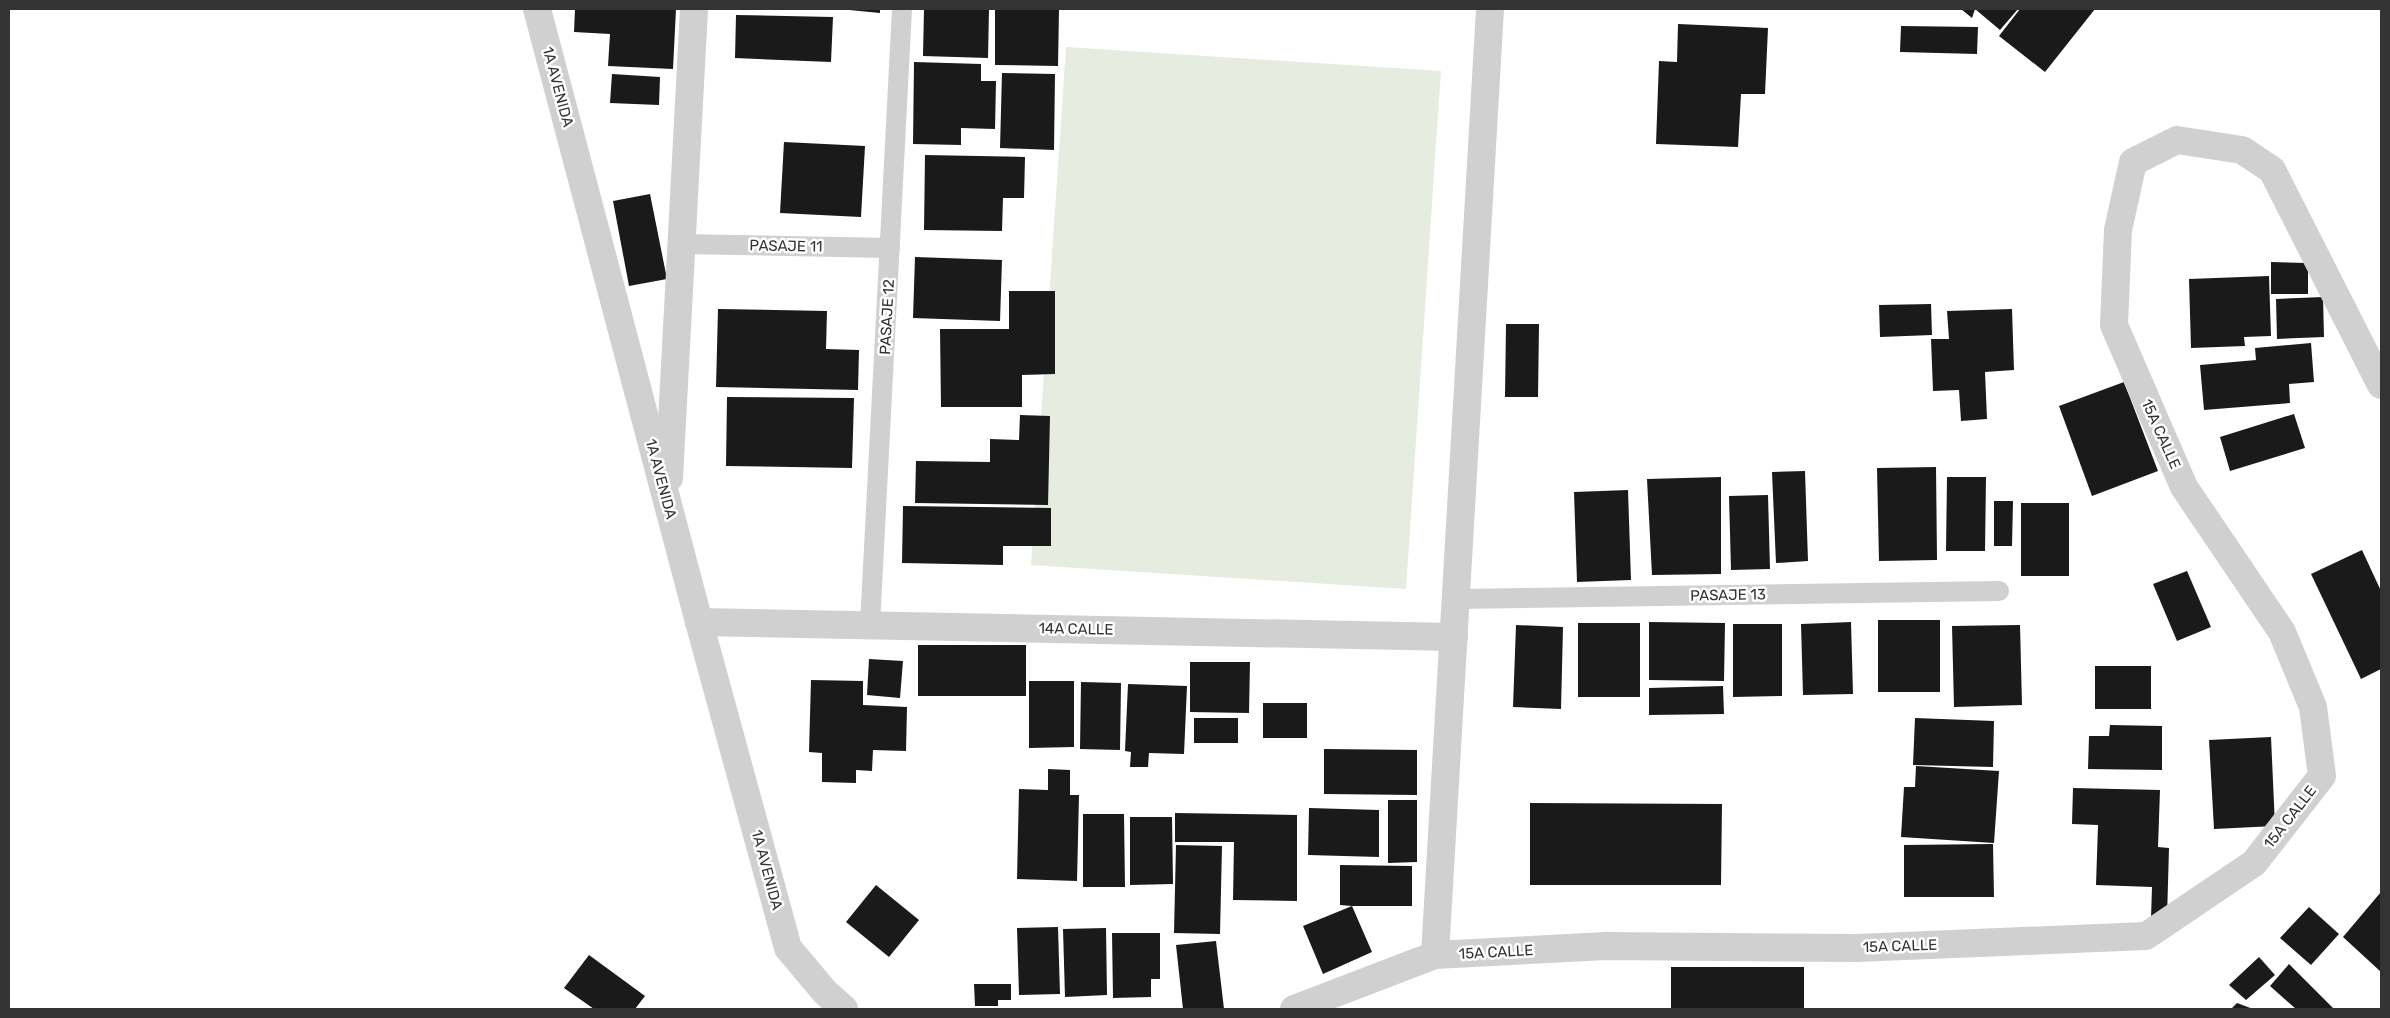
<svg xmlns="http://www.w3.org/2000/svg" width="2390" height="1018" font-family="Rubik,sans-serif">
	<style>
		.green { fill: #e6ecdf }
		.building { fill: #1a1a1a }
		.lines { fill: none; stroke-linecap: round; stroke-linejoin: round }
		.service { stroke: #d0d0d0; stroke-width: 20 }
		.minor { stroke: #d0d0d0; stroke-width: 28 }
		.labels { text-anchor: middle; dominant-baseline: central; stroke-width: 5; stroke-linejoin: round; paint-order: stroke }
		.street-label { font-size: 15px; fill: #333; stroke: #fff }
	</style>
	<rect width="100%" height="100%" fill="#fff"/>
	<path class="green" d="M1066,47L1441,71L1406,589L1031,565Z"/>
	<g class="building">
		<path d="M575,9H676L673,69L608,66L610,34L574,32Z"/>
		<path d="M839,9H880V13Z"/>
		<path d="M924,9H989L988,58L923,56Z"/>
		<path d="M995,9H1059L1058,66L995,65Z"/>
		<path d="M1961,9H2018L2000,30L1975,9L1972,18Z"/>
		<path d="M2020,9H2095L2045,72L1999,36Z"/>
		<path d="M736,15L833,17L831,62L735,58Z"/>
		<path d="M1678,24L1768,28L1765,94H1741L1738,147L1656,144L1659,61L1677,62Z"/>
		<path d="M1901,26L1978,27L1977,54L1900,52Z"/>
		<path d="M914,62L981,64V81H996L995,129L961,128V145L913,144Z"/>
		<path d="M1002,73L1055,74L1054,150L1000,148Z"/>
		<path d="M612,74L660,77L659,105L610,103Z"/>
		<path d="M784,142L865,146L861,217L780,213Z"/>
		<path d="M925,155L1025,157L1024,198H1003L1002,231L924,230Z"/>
		<path d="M650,194L667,279L629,286L613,201Z"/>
		<path d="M915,257L1002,260L1000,321L913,318Z"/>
		<path d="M2271,262L2308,263V294H2271Z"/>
		<path d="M2269,276L2271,336L2244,337L2245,346L2191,348L2189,279Z"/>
		<path d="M1009,291H1055V374L1022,375V407H941L940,329H1009Z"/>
		<path d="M2323,297L2324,337L2277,339L2276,299Z"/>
		<path d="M1931,304L1932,335L1880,337L1879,305Z"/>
		<path d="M718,309L827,311L826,349L859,350L858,390L716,387Z"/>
		<path d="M2012,309L2014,370L1985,372L1987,419L1961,421L1959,390L1933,391L1931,339H1949L1947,311Z"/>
		<path d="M1506,324H1539L1538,397H1505Z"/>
		<path d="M2311,343L2314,382L2289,384L2290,403L2204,410L2200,365L2256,360L2255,348Z"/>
		<path d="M2124,382L2158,471L2092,496L2059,406Z"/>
		<path d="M727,397L854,398L852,468L726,466Z"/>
		<path d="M2294,414L2305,448L2230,471L2220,437Z"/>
		<path d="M1020,415L1050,416L1048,505L915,503L916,461L990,462V439L1019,440Z"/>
		<path d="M1936,467L1937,560L1879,561L1877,468Z"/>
		<path d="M1805,471L1808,561L1776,563L1772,472Z"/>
		<path d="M1721,477V574L1652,575L1647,479Z"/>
		<path d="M1947,477H1986L1985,551H1946Z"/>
		<path d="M1628,490L1631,580L1577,582L1574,492Z"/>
		<path d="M1768,495L1770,569L1731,570L1729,496Z"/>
		<path d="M1994,501H2013L2012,546H1994Z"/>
		<rect x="2021" y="503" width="48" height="73"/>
		<path d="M903,506L1051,508V546H1003V565L902,563Z"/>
		<path d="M2362,550L2381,591V669L2361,679L2311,574Z"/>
		<path d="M2187,571L2211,627L2177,641L2153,584Z"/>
		<rect x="1878" y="620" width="62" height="72"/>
		<path d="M1649,622L1725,623L1724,681L1649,680Z"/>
		<path d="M1851,622L1853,694L1803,695L1801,624Z"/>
		<rect x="1578" y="623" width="62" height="74"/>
		<path d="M1733,624H1782V696L1733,697Z"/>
		<path d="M1516,625L1563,627L1561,709L1513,707Z"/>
		<path d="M2020,625L2022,705L1954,707L1952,626Z"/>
		<rect x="918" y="645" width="108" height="51"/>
		<path d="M869,659L903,661L900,698L867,695Z"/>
		<path d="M1190,662H1250L1249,713L1190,712Z"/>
		<rect x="2095" y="666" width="56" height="43"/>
		<path d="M811,680L863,681V705L907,707L906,751L873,750L872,771L856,770V783L822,782V753L809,752Z"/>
		<path d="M1029,681H1074V747L1029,748Z"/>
		<path d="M1081,682L1121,683L1120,750L1080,749Z"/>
		<path d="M1128,684L1187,686L1184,754L1149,753L1148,767H1130L1131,752L1125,751Z"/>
		<path d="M1723,686L1724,714L1649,715V688Z"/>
		<rect x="1263" y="703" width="44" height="35"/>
		<rect x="1194" y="718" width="44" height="25"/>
		<path d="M1915,718L1994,721L1993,767L1913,765Z"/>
		<path d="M2110,725L2162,726V770L2088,769L2089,736H2109Z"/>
		<path d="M2271,737L2275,826L2214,829L2209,740Z"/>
		<path d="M1324,749L1417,750V795L1324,794Z"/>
		<path d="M1916,766L1999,771L1994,843L1901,837L1904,787H1915Z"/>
		<path d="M1048,769L1070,770V795H1079L1077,881L1017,879L1019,789L1048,790Z"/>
		<path d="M2073,788L2160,790L2158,847L2169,848L2167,918H2151L2152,887L2096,885L2098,825L2072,824Z"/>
		<path d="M1388,800H1417V862L1388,863Z"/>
		<path d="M1530,803L1722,804L1721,885H1530Z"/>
		<path d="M1309,808L1379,810V857L1308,855Z"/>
		<path d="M1175,813L1297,815V901L1233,900L1234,842H1175Z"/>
		<path d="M1083,814H1124L1125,887H1083Z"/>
		<path d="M1130,817H1172L1173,884L1130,885Z"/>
		<path d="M1993,844L1994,897H1904V845Z"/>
		<path d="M1176,845L1222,846L1220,934L1174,933Z"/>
		<path d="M1340,865L1412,866V906H1352L1372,952L1323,974L1303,926L1352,906L1340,905Z"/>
		<path d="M876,885L919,920L889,957L846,922Z"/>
		<path d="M2381,892V972L2343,937Z"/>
		<path d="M2309,907L2339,934L2311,965L2280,938Z"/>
		<path d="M1058,927L1060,994L1019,995L1017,928Z"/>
		<path d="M1106,928L1107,995L1065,997L1063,929Z"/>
		<path d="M1112,933H1160V979H1151V997L1113,998Z"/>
		<path d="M1216,941L1224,1009H1183L1176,945Z"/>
		<path d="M589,955L645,996L635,1009H594L564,988Z"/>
		<path d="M2259,957L2275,975L2246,1000L2229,985Z"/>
		<path d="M2289,964L2334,1009H2296L2270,986Z"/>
		<rect x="1671" y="967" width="133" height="42"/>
		<path d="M974,984H1011V1000H998V1006H975Z"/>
		<path d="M2237,1003L2253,1009H2231Z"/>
	</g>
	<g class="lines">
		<g class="service">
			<path d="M682,244L890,248"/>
			<path d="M1456,599L1999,591"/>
			<path d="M870,625L902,9"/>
		</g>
		<g class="minor">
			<path d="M537,9L699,622L788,948L825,992L844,1009"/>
			<path d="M669,478L694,9"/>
			<path d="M699,622L1454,637"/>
			<path d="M1435,955L1490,9"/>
			<path d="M1294,1009L1435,955L1606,946L1856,948L2146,936L2254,863L2322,776L2313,707L2282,632L2184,487L2114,325L2118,230L2133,162L2177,140L2242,150L2272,170L2381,385"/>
		</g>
	</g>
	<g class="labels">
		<g class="street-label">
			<text transform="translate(558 87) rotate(75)">1A AVENIDA</text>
			<text transform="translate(786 246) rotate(1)">PASAJE 11</text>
			<text transform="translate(887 317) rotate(-87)">PASAJE 12</text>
			<text transform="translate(2161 434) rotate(66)">15A CALLE</text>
			<text transform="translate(661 479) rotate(75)">1A AVENIDA</text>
			<text transform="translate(1728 595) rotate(-1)">PASAJE 13</text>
			<text transform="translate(1076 629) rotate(1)">14A CALLE</text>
			<text transform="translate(2290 817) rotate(-52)">15A CALLE</text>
			<text transform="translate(767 870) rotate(75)">1A AVENIDA</text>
			<text transform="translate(1900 946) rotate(-2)">15A CALLE</text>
			<text transform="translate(1496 952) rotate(-3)">15A CALLE</text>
		</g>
	</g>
	<rect width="2390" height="1018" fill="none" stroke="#333333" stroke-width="20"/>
</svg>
